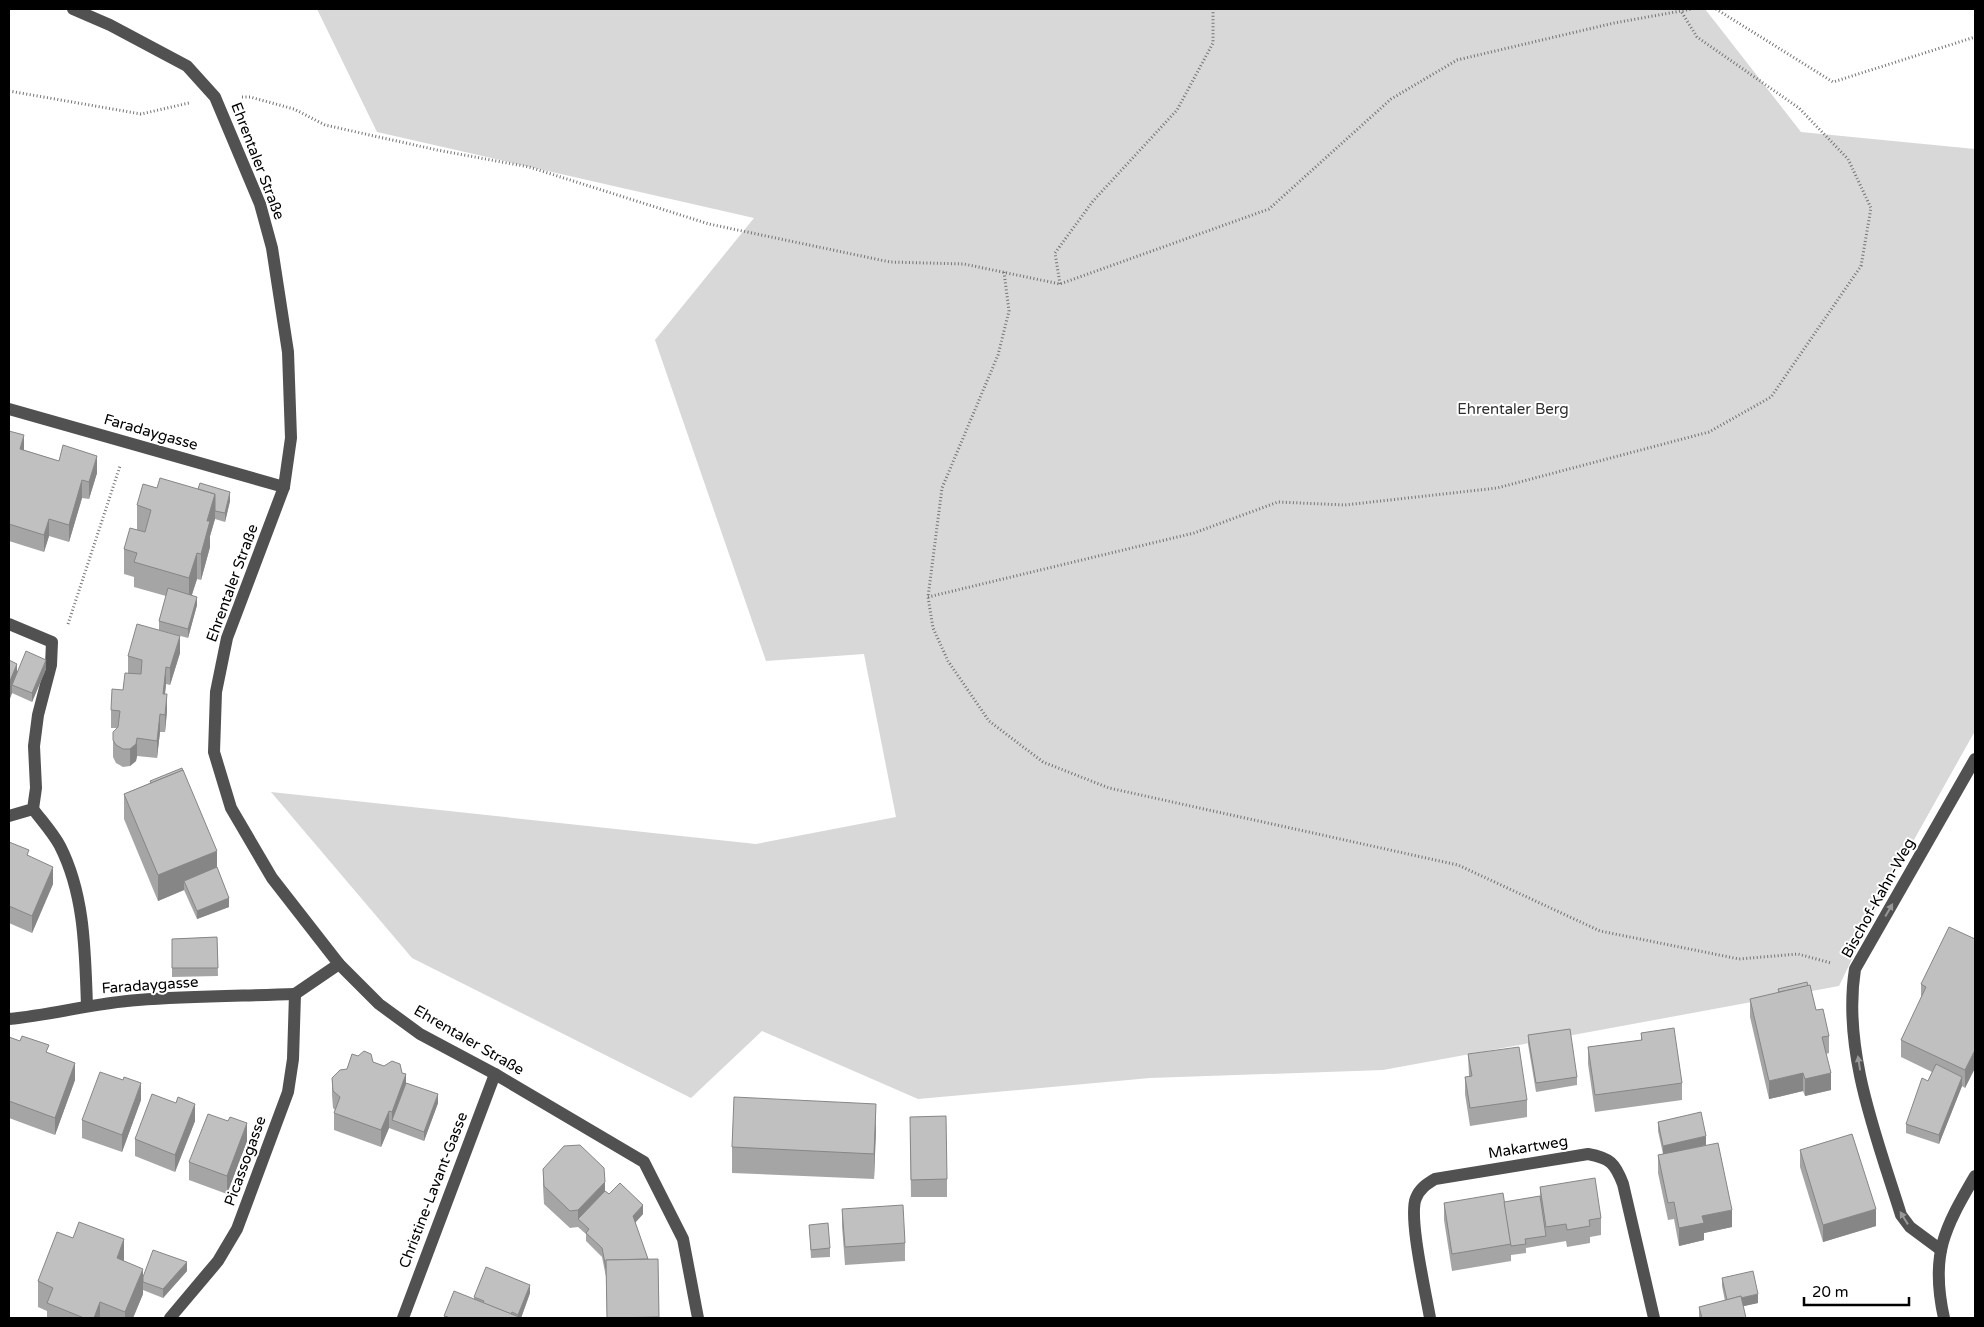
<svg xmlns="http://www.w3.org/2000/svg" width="1984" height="1327" font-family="'Varela Round',sans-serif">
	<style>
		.green { fill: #d8d8d8 }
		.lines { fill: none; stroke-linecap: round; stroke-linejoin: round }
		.path { stroke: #737373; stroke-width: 3; stroke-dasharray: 1 2.5; stroke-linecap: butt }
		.minor { stroke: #515151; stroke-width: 12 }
		.wall { fill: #a5a5a5 }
		.shaded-wall { fill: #868686 }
		.building { fill: #c0c0c0; stroke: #868686 }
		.oneway { fill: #979797 }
		.labels { text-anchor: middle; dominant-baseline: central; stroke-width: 4; stroke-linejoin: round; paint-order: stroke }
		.street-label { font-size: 15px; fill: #000; stroke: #fff }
		.park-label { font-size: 15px; fill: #2f2f2f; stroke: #fff }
	</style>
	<rect width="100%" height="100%" fill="#fff"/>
	<path class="green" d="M317,9H1705L1801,132L1975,149V731L1883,895L1839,986L1383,1070L1150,1078L918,1099L762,1031L691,1098L412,958L271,792L756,844L896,817L864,654L766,661L655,340L754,218L377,132Z"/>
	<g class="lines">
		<g class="path">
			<path d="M1716,9L1833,82L1975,37"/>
			<path d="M9,91L141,114L189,103"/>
			<path d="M242,97H250L294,109L325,125L437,150L529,167L709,224L890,262L964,264L1060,284L1269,209L1391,99L1457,60L1614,23L1692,9"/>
			<path d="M1004,272L1009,311L998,355L942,488L928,597L933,628L948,661L989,721L1043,762L1109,788L1458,865L1600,931L1739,959L1798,954L1831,963"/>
			<path d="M1060,284L1055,253L1093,201L1177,110L1213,43V9"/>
			<path d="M928,597L1194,533L1278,502L1345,505L1497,488L1709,432L1771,397L1861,266L1871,208L1848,159L1799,108L1697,37L1681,11"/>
			<path d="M68,624L120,466"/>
		</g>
		<g class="minor">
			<path d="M73,9L110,25L187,66L215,97L260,204L272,248L288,352L291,438L284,487L227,638L216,692L214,752L231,808L272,878L339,964L379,1004L420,1034L495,1074L644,1162L683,1239L698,1318"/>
			<path d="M9,409L284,487"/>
			<path d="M9,624L52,642L51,665L38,715L34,746L36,788L33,809L9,816"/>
			<path d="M33,809C42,821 53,833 60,846C85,895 85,952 87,1006"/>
			<path d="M295,994L339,964"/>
			<path d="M9,1019C52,1015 94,1003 138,1000C190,996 243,996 295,994"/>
			<path d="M1941,1250L1910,1227L1901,1215C1877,1138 1842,1051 1855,969L1975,759"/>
			<path d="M170,1318L218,1261L237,1229L288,1092L293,1059L295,994"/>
			<path d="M403,1318L495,1074"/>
			<path d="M1430,1318C1426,1294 1408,1216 1416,1198C1420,1188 1427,1184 1435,1179L1588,1154C1610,1158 1615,1163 1623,1184L1654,1318"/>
			<path d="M1944,1318C1930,1255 1944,1229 1975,1176"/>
		</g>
	</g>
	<g class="wall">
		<path d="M9,431L24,450L97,473L89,499L82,498L69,542L49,536L44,552L9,541Z"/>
		<path d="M157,488L230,501L225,522L215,519L210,536V547L201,580L197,579L192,595L197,605L188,638L159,630V621L166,596L134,587V577L124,574V549L137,530V505Z"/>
		<path d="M180,653L170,685L166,684L165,694L167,711L165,732H160L157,758L137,756L136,761L130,766L123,767L116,763L113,757V740L117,728H111V710L123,690L128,673V656Z"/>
		<path d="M9,660L17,672L46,669L32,702L12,693L9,701Z"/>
		<path d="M150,781L217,867L229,907L197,919L184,890L158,901L124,819V794L150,783Z"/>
		<path d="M9,842L29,856L53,884L32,933L9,923Z"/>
		<path d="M217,937L218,976L172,977V939Z"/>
		<path d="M1975,939V1068L1965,1088L1962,1086L1939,1144L1906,1133V1124L1932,1072L1901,1057V1040L1921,999V984Z"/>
		<path d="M1778,989L1816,1010L1829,1036V1053L1826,1054L1831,1090L1805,1096L1803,1091L1769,1099L1750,1017V999L1778,993Z"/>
		<path d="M1641,1033L1682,1083V1100L1595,1112L1588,1064V1047L1641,1040Z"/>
		<path d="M1528,1035L1577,1077V1085L1536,1092L1528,1044Z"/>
		<path d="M9,1037L49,1053L75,1080L55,1135L9,1118Z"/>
		<path d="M1468,1054L1527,1100V1117L1470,1126L1465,1094V1077L1469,1076Z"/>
		<path d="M373,1062L402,1073L406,1083L438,1103L424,1141L389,1128L381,1147L334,1130V1113L335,1110L333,1108L332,1095V1078L347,1069Z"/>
		<path d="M141,1100L122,1152L82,1138V1120Z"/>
		<path d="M176,1103L195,1121L175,1172L135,1156V1139Z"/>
		<path d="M228,1121L247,1141L227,1194L189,1180V1162Z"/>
		<path d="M1658,1122L1706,1145L1673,1152L1732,1227L1704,1233V1240L1679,1246L1674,1219L1668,1220L1658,1173V1155L1663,1154L1658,1131Z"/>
		<path d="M876,1129L874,1179L732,1173V1147Z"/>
		<path d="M910,1134L947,1179V1197H911Z"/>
		<path d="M1800,1150L1876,1226L1823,1242L1800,1167Z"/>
		<path d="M543,1169L605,1191L609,1194L643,1214L635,1223L648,1259H658L659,1318H607L606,1277L602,1257L586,1241V1234L578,1227L570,1228L544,1204L543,1186Z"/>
		<path d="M1540,1187L1601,1218V1235L1590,1237V1243L1567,1247L1566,1241L1526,1248V1253L1511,1255V1261L1452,1271L1444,1220V1203L1504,1202L1540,1196Z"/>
		<path d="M842,1209L905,1243V1261L845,1265L842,1226Z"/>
		<path d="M809,1225L830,1248V1257L811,1258Z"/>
		<path d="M124,1261L143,1277L187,1271L163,1298L143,1290V1294L133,1318H47V1311L38,1307V1281Z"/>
		<path d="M1722,1278L1758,1303L1743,1306L1746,1318H1699V1307L1725,1301L1722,1286Z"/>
		<path d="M530,1293L521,1318H444V1316L474,1299V1297Z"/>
	</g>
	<g class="shaded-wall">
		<path d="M24,435V452L20,449Z"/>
		<path d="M97,456V473L89,499V482Z"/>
		<path d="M82,480V498L69,542V525Z"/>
		<path d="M230,492V501L225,522V513Z"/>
		<path d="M215,494V519L210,536V547L201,580V554L207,521Z"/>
		<path d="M49,519V536L44,552V535Z"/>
		<path d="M197,553V579L189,603V578Z"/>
		<path d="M197,597V605L188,638V629Z"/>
		<path d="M180,636V653L170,685V668Z"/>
		<path d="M46,660V669L32,702V693Z"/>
		<path d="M17,664V681L12,685V693L9,701V683Z"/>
		<path d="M166,667V684L163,711V694Z"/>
		<path d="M167,694V711L165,732V715Z"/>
		<path d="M160,714V732L157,758V741Z"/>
		<path d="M137,738V756L136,761L130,766V749Z"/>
		<path d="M217,851V876L184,881V890L158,901V875Z"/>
		<path d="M53,867V884L32,933V916Z"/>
		<path d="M229,898V907L197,919V911Z"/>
		<path d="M1975,1050V1068L1965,1088V1070Z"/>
		<path d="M75,1063V1080L55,1135V1118Z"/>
		<path d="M1803,1073V1091L1769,1099V1081Z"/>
		<path d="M1831,1073V1090L1805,1096V1079Z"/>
		<path d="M406,1074V1092L392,1120V1129V1112Z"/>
		<path d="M1962,1077V1086L1939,1144V1135Z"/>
		<path d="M141,1083V1100L122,1152V1135Z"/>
		<path d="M438,1094V1103L424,1141V1132Z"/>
		<path d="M195,1104V1121L175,1172V1155Z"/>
		<path d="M876,1104V1129L874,1179V1154Z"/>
		<path d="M389,1111V1128L381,1147V1130Z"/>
		<path d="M247,1123V1141L227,1194V1176Z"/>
		<path d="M1706,1136V1145L1663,1155V1146Z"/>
		<path d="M605,1182V1200L578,1219V1210Z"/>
		<path d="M643,1205V1214L633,1225V1216Z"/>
		<path d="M1876,1209V1226L1823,1242V1225Z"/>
		<path d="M1732,1210V1227L1704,1233V1240L1679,1246V1228L1702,1216Z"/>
		<path d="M124,1239V1265L117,1258Z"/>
		<path d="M187,1262V1271L163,1298V1289Z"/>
		<path d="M143,1269V1294L133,1318H125V1312Z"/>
		<path d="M530,1285V1293L521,1318H518V1315Z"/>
		<path d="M1758,1294V1303L1727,1310V1301Z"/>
		<path d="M100,1302V1318H94Z"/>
	</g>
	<g class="building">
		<path d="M9,431L24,435L20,449L59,461L63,445L97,456L89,482L82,480L69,525L49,519L44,535L9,524Z"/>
		<path d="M160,478L215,494L207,521H210L201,554L197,553L189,578L134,562L137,553L124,549L130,528L145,532L151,510L137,505L143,484L157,488Z"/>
		<path d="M200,483L230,492L225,513L215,511V494L198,489Z"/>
		<path d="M168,588L197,597L188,629L159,621Z"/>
		<path d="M137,624L180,636L170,668L166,667L163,694H167L165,715L160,714L157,741L137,738L136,744L130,749H123L116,745L113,740V732L118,727L120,711L111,710L112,689L123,690L125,673L141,674L142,660L128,656Z"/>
		<path d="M26,651L46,660L32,693L12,685Z"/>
		<path d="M9,660L17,664L9,683Z"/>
		<path d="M182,768L183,771V770L151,783L150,781Z"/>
		<path d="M183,770L217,851L158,875L124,794Z"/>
		<path d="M9,842L29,850L27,855L53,867L32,916L9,906Z"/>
		<path d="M217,867L229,898L197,911L184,881Z"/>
		<path d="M1949,927L1975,939V1050L1965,1070L1901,1040L1926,987L1921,984Z"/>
		<path d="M217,937L218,968H172V939Z"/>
		<path d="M1807,982L1808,986L1779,992L1778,989Z"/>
		<path d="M1810,985L1816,1010L1823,1009L1829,1036L1822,1037L1831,1073L1805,1079L1803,1073L1769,1081L1750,999Z"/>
		<path d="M1674,1028L1682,1083L1595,1095L1588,1047L1642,1040L1641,1033Z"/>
		<path d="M1570,1029L1577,1077L1536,1083L1528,1035Z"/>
		<path d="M22,1036L49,1045L46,1052L75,1063L55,1118L9,1101V1037L20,1041Z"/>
		<path d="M1519,1047L1527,1100L1470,1108L1465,1077L1472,1076L1468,1054Z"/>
		<path d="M364,1051L371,1054L373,1062L384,1066L392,1061L400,1064L402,1073L406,1074L392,1112L389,1111L381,1130L334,1113L340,1097L333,1091L332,1078L340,1070L347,1069L352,1054L358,1056Z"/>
		<path d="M1936,1064L1962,1077L1939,1135L1906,1124L1922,1078L1928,1081Z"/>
		<path d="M100,1072L123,1080L124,1077L141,1083L122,1135L82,1120Z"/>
		<path d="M406,1083L438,1094L424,1132L392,1120Z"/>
		<path d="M152,1094L176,1103L178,1097L195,1104L175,1155L135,1139Z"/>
		<path d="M734,1097L876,1104L874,1154L732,1147Z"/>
		<path d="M1701,1112L1706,1136L1663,1146L1658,1122Z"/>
		<path d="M208,1114L228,1121L230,1117L247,1123L227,1176L189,1162Z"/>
		<path d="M946,1116L947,1179L911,1180L910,1117Z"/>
		<path d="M1852,1134L1876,1209L1823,1225L1800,1150Z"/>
		<path d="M1718,1143L1732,1210L1702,1216L1704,1223L1679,1228L1674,1202L1668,1203L1658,1155Z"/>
		<path d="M580,1145L604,1168L605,1182L578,1210L570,1211L544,1186L543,1169L564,1146Z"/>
		<path d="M1595,1178L1601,1218L1589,1220L1590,1226L1567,1230L1566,1224L1546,1227L1540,1187Z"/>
		<path d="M620,1183L643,1205L633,1216L648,1259L606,1260V1268L602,1248L586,1233L589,1229L578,1219L605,1191L609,1194Z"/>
		<path d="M1503,1193L1511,1244L1452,1254L1444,1203Z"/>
		<path d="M1540,1196L1546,1236L1525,1239L1526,1244L1511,1246L1504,1202Z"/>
		<path d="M903,1205L905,1243L845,1247L842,1209Z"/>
		<path d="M79,1222L124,1239L117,1258L143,1269L125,1312L100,1302L94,1318H84L47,1303L53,1288L38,1281L57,1232L73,1238Z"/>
		<path d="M828,1223L830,1248L811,1250L809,1225Z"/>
		<path d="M153,1250L187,1262L163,1289L143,1282V1277Z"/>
		<path d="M658,1259L659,1317L607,1318L606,1260Z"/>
		<path d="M486,1267L530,1285L518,1315L512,1312L511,1314L483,1303L484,1301L474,1297Z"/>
		<path d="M1753,1271L1758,1294L1741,1298V1296L1727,1300L1722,1278Z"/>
		<path d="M454,1291L519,1317L518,1318H447L448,1317L444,1316Z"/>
		<path d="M1741,1296L1746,1318H1702L1699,1307Z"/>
	</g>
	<defs><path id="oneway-solid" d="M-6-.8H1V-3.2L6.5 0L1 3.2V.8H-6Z" transform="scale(1.25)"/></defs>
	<g class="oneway">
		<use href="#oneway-solid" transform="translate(1889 910) rotate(-60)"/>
		<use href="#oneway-solid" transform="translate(1859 1063) rotate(-99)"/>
		<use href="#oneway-solid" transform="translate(1904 1218) rotate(-122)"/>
	</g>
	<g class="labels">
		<g class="street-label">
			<text transform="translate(258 161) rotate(69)">Ehrentaler Straße</text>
			<text transform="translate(151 432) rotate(16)">Faradaygasse</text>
			<text transform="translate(232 583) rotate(-70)">Ehrentaler Straße</text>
			<text transform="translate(1878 898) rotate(-61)">Bischof-Kahn-Weg</text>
			<text transform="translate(150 985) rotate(-4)">Faradaygasse</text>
			<text transform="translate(469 1040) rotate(30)">Ehrentaler Straße</text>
			<text transform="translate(1528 1147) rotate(-9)">Makartweg</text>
			<text transform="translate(245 1161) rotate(-70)">Picassogasse</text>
			<text transform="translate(433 1190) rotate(-69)">Christine-Lavant-Gasse</text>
		</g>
		<g class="park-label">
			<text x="1513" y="409">Ehrentaler Berg</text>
		</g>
	</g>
	<rect width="1984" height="1327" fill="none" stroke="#000000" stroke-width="20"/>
	<path d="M1804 1297v8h105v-8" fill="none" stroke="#000000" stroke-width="2.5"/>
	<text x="1812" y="1297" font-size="15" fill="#000000" stroke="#ffffff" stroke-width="4" paint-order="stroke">20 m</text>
</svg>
